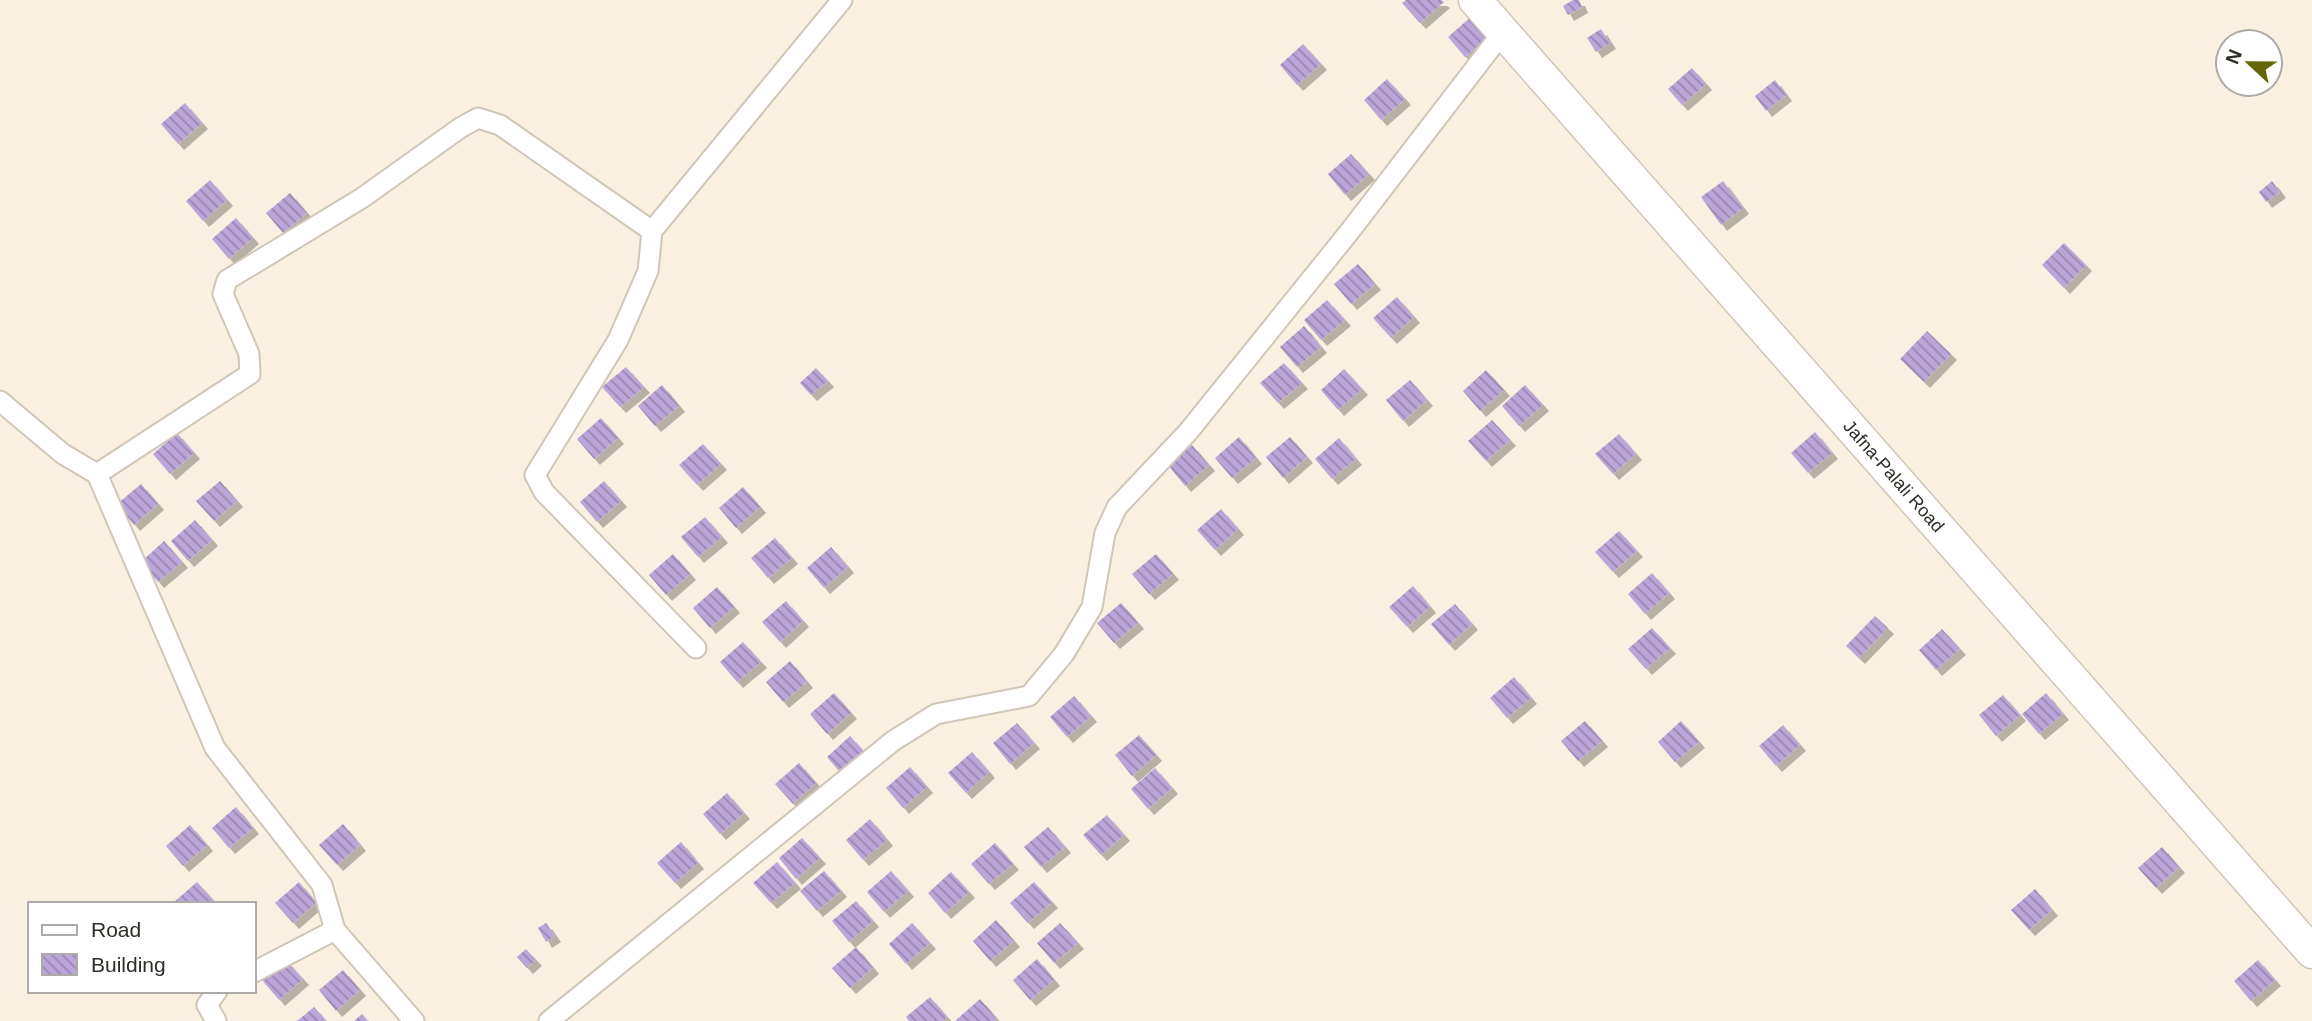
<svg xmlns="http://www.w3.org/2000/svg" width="2312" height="1021" font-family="Arial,sans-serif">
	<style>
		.building { fill: url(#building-back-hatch); filter: url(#shadow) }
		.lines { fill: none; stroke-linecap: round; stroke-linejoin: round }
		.street-casing { stroke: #d0c6b8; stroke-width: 23 }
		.primary-casing { stroke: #d0c6b8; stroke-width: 35 }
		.street { stroke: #fff; stroke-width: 19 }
		.primary { stroke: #fff; stroke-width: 32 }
		.labels { text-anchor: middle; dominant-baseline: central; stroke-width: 7; stroke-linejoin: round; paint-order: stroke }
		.street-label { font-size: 18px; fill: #2f2c26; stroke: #fff }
	</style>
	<defs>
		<pattern id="building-back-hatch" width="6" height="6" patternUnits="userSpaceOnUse" patternTransform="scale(1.75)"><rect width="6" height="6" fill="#bca6d9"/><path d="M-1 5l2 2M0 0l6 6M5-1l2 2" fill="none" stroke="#9987b0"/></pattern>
		<filter id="shadow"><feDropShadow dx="6" dy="6" stdDeviation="0" flood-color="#0004"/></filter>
	</defs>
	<rect width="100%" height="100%" fill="#faf0e1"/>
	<g class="building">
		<path d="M1406,0H1441L1444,2L1420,23L1402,3Z"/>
		<path d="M1573,0H1579L1582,7L1568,15L1563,6Z"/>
		<path d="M1472,16L1489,36L1465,57L1448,37Z"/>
		<path d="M1601,29L1610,43L1596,52L1587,38Z"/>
		<path d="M1303,44L1321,64L1297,85L1280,65Z"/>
		<path d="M1692,68L1706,84L1682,105L1668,89Z"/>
		<path d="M1387,79L1405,99L1381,120L1364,100Z"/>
		<path d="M1775,80L1786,95L1766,111L1755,96Z"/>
		<path d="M185,103L202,123L178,144L161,124Z"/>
		<path d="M1351,154L1369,174L1345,195L1328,174Z"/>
		<path d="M210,180L227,200L203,221L186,201Z"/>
		<path d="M1723,181L1743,208L1721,225L1701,197Z"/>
		<path d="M2272,181L2280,192L2266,202L2259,192Z"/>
		<path d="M290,193L307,213L283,233L266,213Z"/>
		<path d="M236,218L253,238L229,259L212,239Z"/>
		<path d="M2064,243L2086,265L2064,288L2042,265Z"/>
		<path d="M1358,264L1375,284L1351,304L1334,284Z"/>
		<path d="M1397,297L1414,317L1391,338L1373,318Z"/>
		<path d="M1327,300L1345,320L1321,340L1304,320Z"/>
		<path d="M1304,326L1321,347L1297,367L1280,347Z"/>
		<path d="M1927,331L1951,354L1924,382L1900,359Z"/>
		<path d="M1284,363L1302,383L1278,403L1260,383Z"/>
		<path d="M626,367L644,387L620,407L602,387Z"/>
		<path d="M816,368L828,381L811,395L800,383Z"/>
		<path d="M1344,369L1362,389L1338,410L1321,390Z"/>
		<path d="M1486,370L1504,390L1480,411L1463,391Z"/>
		<path d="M1410,380L1427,400L1403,421L1386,400Z"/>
		<path d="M662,385L679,406L655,426L638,406Z"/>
		<path d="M1525,385L1543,405L1519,426L1502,406Z"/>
		<path d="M601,418L618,438L594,459L577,439Z"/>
		<path d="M1492,420L1510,440L1486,461L1468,441Z"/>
		<path d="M1815,432L1832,453L1808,473L1791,453Z"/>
		<path d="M177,433L194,453L170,474L153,454Z"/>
		<path d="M1619,434L1636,454L1613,474L1595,454Z"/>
		<path d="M1239,437L1256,458L1232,478L1215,458Z"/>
		<path d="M1290,437L1307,457L1283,478L1266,457Z"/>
		<path d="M1339,438L1356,459L1332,479L1315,459Z"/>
		<path d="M703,444L721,464L697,485L679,465Z"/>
		<path d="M1192,445L1209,465L1185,486L1168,465Z"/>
		<path d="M220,481L237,501L214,521L196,501Z"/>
		<path d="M604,481L621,501L597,522L580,502Z"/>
		<path d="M141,484L158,504L134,525L117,504Z"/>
		<path d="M743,487L760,507L736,528L719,508Z"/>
		<path d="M1221,509L1238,529L1215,550L1197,530Z"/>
		<path d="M705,517L722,537L698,557L681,537Z"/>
		<path d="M195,520L212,540L188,561L171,541Z"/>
		<path d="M1619,531L1637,551L1613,572L1595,552Z"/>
		<path d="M775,538L792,558L768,578L751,558Z"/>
		<path d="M164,541L182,562L158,582L141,562Z"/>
		<path d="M831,547L848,567L824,588L807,568Z"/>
		<path d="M673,554L690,574L666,595L649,575Z"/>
		<path d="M1156,554L1173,574L1149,594L1132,574Z"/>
		<path d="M1652,573L1669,593L1645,614L1628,594Z"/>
		<path d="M1413,586L1430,607L1407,627L1389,607Z"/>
		<path d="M717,587L734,607L710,628L693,608Z"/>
		<path d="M786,601L803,621L780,642L762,622Z"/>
		<path d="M1121,603L1138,623L1114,643L1097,623Z"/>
		<path d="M1455,604L1472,624L1449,645L1431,624Z"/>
		<path d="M1875,616L1888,628L1859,658L1846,646Z"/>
		<path d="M1652,628L1670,648L1646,669L1628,649Z"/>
		<path d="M1942,629L1960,649L1936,670L1919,650Z"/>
		<path d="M743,642L761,662L737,682L720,662Z"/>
		<path d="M790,661L807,682L783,702L766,682Z"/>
		<path d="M1514,677L1531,698L1507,718L1490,698Z"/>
		<path d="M834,693L851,713L827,734L810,714Z"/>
		<path d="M2046,693L2063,714L2039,734L2022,714Z"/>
		<path d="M2003,695L2020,715L1996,736L1979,715Z"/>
		<path d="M1074,696L1091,716L1067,737L1050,717Z"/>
		<path d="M1585,721L1602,741L1578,761L1561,741Z"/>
		<path d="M1681,721L1699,742L1675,762L1658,742Z"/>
		<path d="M1017,723L1034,743L1010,764L993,743Z"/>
		<path d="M1783,725L1800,745L1776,766L1759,746Z"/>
		<path d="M1139,735L1156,755L1132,776L1115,755Z"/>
		<path d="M850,736L868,756L844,777L827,757Z"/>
		<path d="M972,752L989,772L966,793L948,773Z"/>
		<path d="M799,763L816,783L793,804L775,784Z"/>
		<path d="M910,767L927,787L903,808L886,788Z"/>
		<path d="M1155,768L1172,788L1148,809L1131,789Z"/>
		<path d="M727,793L744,813L720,834L703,814Z"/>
		<path d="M236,807L253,828L229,848L212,828Z"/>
		<path d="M1107,815L1124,835L1101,855L1083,835Z"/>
		<path d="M870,819L887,840L863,860L846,840Z"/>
		<path d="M343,824L360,845L337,865L319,845Z"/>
		<path d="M190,825L207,845L183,866L166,846Z"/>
		<path d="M1048,827L1065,847L1041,867L1024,847Z"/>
		<path d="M802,838L820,858L796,879L779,858Z"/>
		<path d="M681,842L698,863L675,883L657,863Z"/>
		<path d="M995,843L1013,864L989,884L971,864Z"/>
		<path d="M2162,847L2179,867L2156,888L2138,868Z"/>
		<path d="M777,862L795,883L771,903L753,883Z"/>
		<path d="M824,871L841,891L817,911L800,891Z"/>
		<path d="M891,871L908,891L884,912L867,892Z"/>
		<path d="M951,872L969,892L945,913L928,893Z"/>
		<path d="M197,882L215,902L175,904L174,902Z"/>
		<path d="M299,882L316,903L293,923L275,903Z"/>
		<path d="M1034,882L1052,902L1028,923L1010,903Z"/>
		<path d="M2035,889L2052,910L2029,930L2011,910Z"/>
		<path d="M856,901L873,921L849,942L832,921Z"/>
		<path d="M996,920L1014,941L990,961L973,941Z"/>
		<path d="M546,923L555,936L546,942L538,928Z"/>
		<path d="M912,923L930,943L906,964L889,944Z"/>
		<path d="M1060,923L1078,943L1054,963L1037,943Z"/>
		<path d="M856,947L873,968L850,988L832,968Z"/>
		<path d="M526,949L536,960L527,968L517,957Z"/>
		<path d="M285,959L303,979L279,1000L262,980Z"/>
		<path d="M1037,959L1054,980L1030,1000L1013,980Z"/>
		<path d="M2258,960L2275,980L2251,1001L2234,981Z"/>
		<path d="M343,970L360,990L336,1011L319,990Z"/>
		<path d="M930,997L947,1017L943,1021H909L906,1017Z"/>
		<path d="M980,999L997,1019L995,1021H958L956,1020Z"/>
		<path d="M314,1007L326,1021H297Z"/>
		<path d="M362,1014L368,1021H354Z"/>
	</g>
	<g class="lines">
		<defs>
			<g id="street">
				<path d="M0,401L63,454L97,474L215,748L322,885L335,930L414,1021"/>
				<path d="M97,474L250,374L249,354L223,294L227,280L362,198L460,128L478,118L500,125L652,231"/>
				<path d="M696,648L544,492L535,475L618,340L648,271L652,231L842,0"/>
				<path d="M254,972L335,930"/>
				<path d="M216,1021L207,1005L217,991"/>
				<path d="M549,1021L893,741L936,714L1029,696L1064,654L1092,607L1105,533L1117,507L1188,432L1350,231L1503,32"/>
			</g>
			<g id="primary">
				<path id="s1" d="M1475,0L2312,952"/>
			</g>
		</defs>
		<use href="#street" class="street-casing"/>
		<use href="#primary" class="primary-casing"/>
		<use href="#street" class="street"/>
		<use href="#primary" class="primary"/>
	</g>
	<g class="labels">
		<g class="street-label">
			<text stroke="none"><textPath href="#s1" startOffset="634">Jafna-Palali Road</textPath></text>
		</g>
	</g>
	<rect x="28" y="902" width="228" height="91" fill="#ffffff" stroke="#acaba8" stroke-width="2"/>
	<rect x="42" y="925" width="35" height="10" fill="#ffffff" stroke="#acaba8" stroke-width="2"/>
	<text x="91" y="937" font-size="21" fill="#2f2c26">Road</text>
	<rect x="42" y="954" width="35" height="21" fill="url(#building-back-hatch)" stroke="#acaba8" stroke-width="2"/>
	<text x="91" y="972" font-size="21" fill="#2f2c26">Building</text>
	<g transform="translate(2249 63) rotate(292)"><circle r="33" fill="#ffffff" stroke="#acaba8" stroke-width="2"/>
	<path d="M0-5L12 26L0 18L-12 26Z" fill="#636705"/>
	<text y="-10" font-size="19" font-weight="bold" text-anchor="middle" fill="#2f2c26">N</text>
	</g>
</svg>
